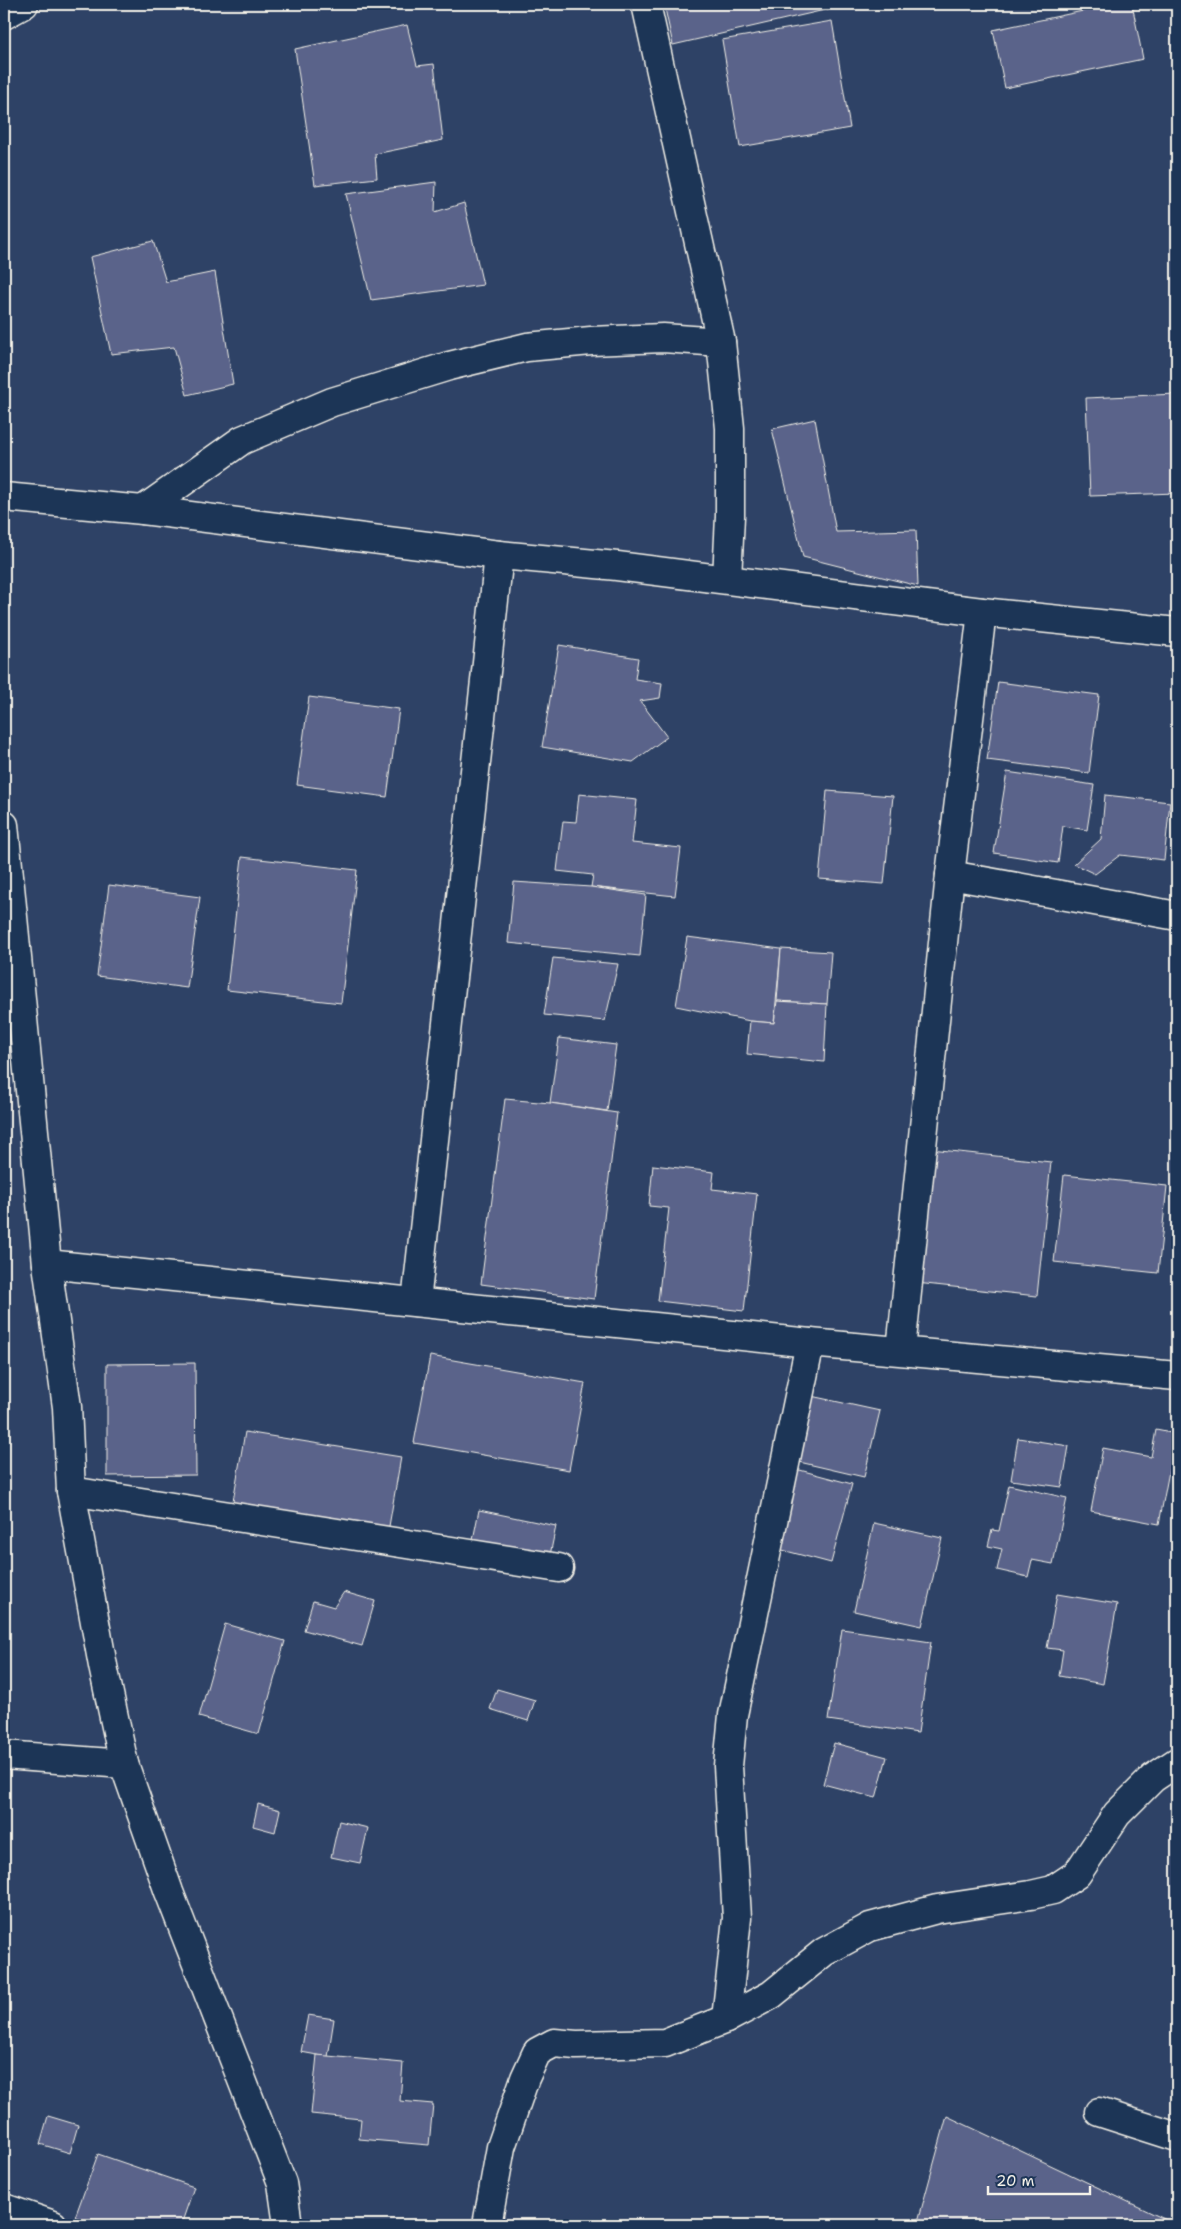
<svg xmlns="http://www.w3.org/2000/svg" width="1181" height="2229" font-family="'Shantell Sans',sans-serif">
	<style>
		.building { fill: #5a638a; stroke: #f4f1e8 }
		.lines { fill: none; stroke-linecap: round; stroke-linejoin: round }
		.minor-casing { stroke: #f4f1e8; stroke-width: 31 }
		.minor { stroke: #1d3557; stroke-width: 28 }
	</style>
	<rect width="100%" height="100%" fill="#2e4266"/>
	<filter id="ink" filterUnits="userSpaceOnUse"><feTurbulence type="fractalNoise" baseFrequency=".02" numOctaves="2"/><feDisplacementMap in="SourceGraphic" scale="10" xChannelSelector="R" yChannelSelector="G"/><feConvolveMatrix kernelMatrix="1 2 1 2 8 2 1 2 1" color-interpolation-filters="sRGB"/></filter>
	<g filter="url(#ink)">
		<g class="building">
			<path d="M664,4H828L829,9L673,45Z"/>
			<path d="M1116,4H1132L1143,59L1005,88L993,30Z"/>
			<path d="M832,21L850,128L740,147L722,40Z"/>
			<path d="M407,25L417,66L434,64L443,140L375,154L377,178L315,185L295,49Z"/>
			<path d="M436,182L435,212L464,203L483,285L371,300L346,194Z"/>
			<path d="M153,241L166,282L215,272L233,384L187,395L174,347L111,354L90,257Z"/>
			<path d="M1177,394V493L1090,496L1086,398Z"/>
			<path d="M815,419L836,532L916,530L918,586L803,557L772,429Z"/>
			<path d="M559,645L638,658L635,679L662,683L660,698L640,701L667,737L633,762L542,747Z"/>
			<path d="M998,682L1099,695L1089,773L987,760Z"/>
			<path d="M309,697L399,709L387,797L297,785Z"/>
			<path d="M1007,772L1094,785L1087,830L1063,826L1058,863L994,853Z"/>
			<path d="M827,791L893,796L884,884L819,879Z"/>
			<path d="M579,794L637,800L632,843L681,848L675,896L591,887L593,875L557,871L563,821L576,822Z"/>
			<path d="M1105,795L1170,802L1164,860L1120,855L1095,874L1074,864L1101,839Z"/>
			<path d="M242,857L357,870L341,1003L227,990Z"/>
			<path d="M514,882L591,887L646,895L640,956L508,943Z"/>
			<path d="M109,885L200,897L187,988L97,976Z"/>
			<path d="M687,937L781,949L774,1023L750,1021L676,1006Z"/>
			<path d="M781,949L831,952L827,1004L777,1001Z"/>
			<path d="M553,958L618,964L605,1021L544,1015Z"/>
			<path d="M777,1001L827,1004L824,1062L747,1054L750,1021L774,1023Z"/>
			<path d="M559,1038L616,1045L607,1111L550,1103Z"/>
			<path d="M505,1099L550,1103L617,1113L594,1299L481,1284Z"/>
			<path d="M931,1149L1051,1162L1037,1296L916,1283Z"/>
			<path d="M653,1165L714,1172L712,1189L757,1194L744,1311L658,1301L669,1208L649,1206Z"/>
			<path d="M1064,1175L1167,1186L1158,1273L1054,1262Z"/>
			<path d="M1177,1248V1276H1174Z"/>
			<path d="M430,1356L585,1383L569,1470L414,1443Z"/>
			<path d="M195,1363L196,1475L107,1476V1364Z"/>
			<path d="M811,1396L880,1411L864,1477L795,1461Z"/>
			<path d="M1156,1430L1176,1434L1159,1524L1091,1511L1103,1448L1151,1457Z"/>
			<path d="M245,1432L401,1457L388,1532L232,1507Z"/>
			<path d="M1018,1438L1069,1446L1062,1487L1011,1480Z"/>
			<path d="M796,1469L852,1484L831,1563L775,1548Z"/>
			<path d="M1009,1485L1067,1498L1053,1564L1032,1560L1028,1577L997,1570L1002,1549L988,1546L992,1530L999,1531Z"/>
			<path d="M479,1510L556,1526L549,1560L472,1545Z"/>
			<path d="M874,1523L942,1538L922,1626L854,1611Z"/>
			<path d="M344,1592L375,1601L362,1646L304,1630L313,1601L334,1607Z"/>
			<path d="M1057,1594L1117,1604L1103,1684L1059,1676L1063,1650L1047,1648Z"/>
			<path d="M225,1624L285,1641L259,1734L199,1717Z"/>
			<path d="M842,1629L931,1642L918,1733L828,1720Z"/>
			<path d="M497,1689L535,1700L528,1721L490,1709Z"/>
			<path d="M834,1743L887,1757L876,1798L823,1784Z"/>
			<path d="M258,1804L280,1810L275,1832L253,1826Z"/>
			<path d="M339,1821L368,1828L360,1863L331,1857Z"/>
			<path d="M308,2015L334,2019L328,2057L301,2052Z"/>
			<path d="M317,2055L403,2063L400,2101L433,2104L429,2145L359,2139L361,2119L311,2114Z"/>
			<path d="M48,2116L78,2125L70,2153L40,2144Z"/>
			<path d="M947,2116L1177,2225H917Z"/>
			<path d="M98,2154L194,2187L181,2225H98L75,2217Z"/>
		</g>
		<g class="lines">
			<defs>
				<g id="minor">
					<path d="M646,4L721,342L730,428V516L727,579"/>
					<path d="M4,15L24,4"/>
					<path d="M4,497L143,510L499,555L617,566L982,612L1177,632"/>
					<path d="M143,510L242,440L332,402L449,366L527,347L591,341L663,338L721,342"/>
					<path d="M4,825L47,1264L810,1343L1177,1376"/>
					<path d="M950,875L1177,916"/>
					<path d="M47,1264L67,1407L71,1491L103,1666L124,1764L169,1892L282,2183L288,2225"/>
					<path d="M416,1302L499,555"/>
					<path d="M901,1350L950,875L982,612"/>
					<path d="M71,1491L559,1568"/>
					<path d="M4,1755L124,1764"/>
					<path d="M726,2019L737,1918L728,1766L733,1715L810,1343"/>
					<path d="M1099,2112L1177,2137"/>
					<path d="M4,2208L53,2225"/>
					<path d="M487,2225L501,2147L525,2078L537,2052L554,2043L576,2045L665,2043L726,2019L771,1995L824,1952L870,1927L937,1909L1031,1895L1053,1890L1077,1874L1117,1814L1153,1778L1177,1762"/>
				</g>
			</defs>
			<use href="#minor" class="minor-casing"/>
			<use href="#minor" class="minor"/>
		</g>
	</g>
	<rect width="1181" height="2229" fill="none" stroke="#1d3557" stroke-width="20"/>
	<rect x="10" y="10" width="1161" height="2209" fill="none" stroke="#f4f1e8" stroke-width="2" filter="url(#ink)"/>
	<path d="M988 2186v8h102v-8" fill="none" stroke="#f4f1e8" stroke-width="2.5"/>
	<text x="996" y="2186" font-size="15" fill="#f4f1e8" stroke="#1d3557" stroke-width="4" paint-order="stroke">20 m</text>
</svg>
